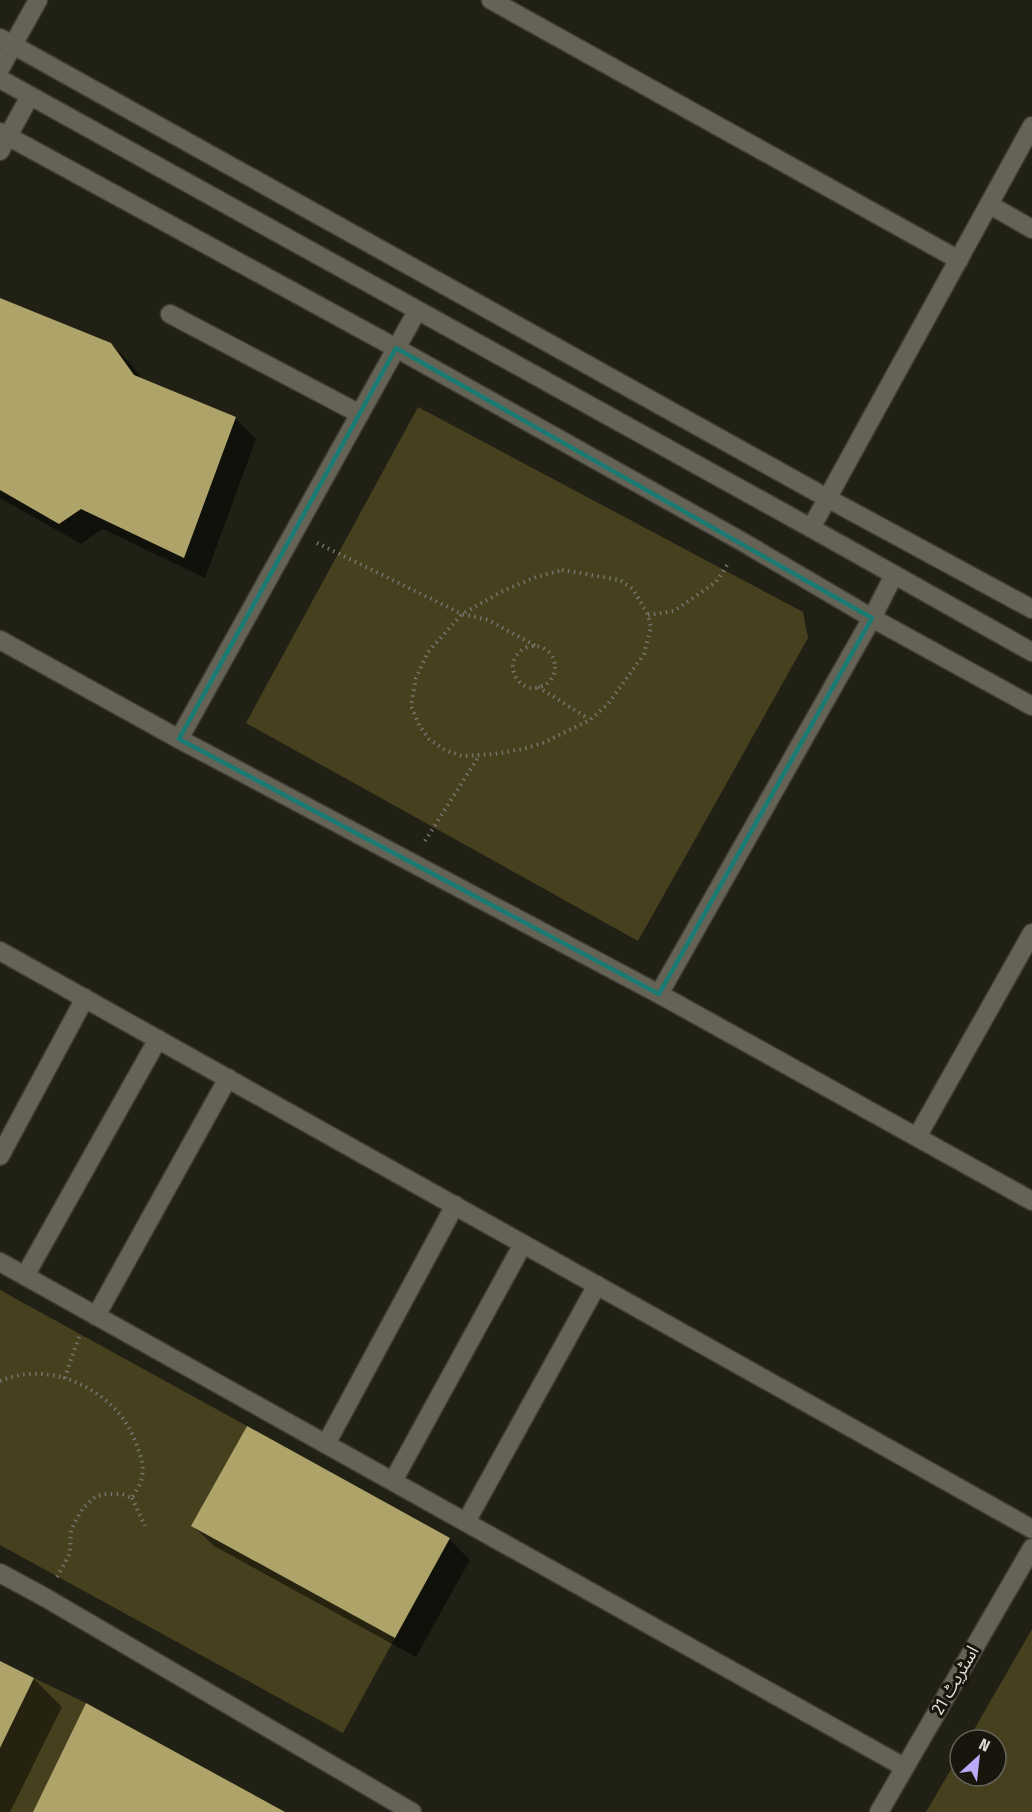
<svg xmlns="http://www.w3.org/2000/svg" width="1032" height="1812" font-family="'Fira Sans Condensed','Noto Sans Arabic',sans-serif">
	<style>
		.green { fill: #46401f }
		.shadow { fill: #0007 }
		.building { fill: #aea46a }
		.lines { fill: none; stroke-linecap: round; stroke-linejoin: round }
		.minor-casing { stroke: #3d3b34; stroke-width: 21 }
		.path { stroke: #75746b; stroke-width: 4; stroke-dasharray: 1.5 4.5; stroke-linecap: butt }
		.minor { stroke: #656356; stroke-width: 18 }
		.marked { fill: none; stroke: #197b73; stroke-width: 4.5; stroke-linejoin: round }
		.labels { text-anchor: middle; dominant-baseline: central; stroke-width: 6; stroke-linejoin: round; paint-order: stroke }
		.street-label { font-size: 18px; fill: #dbdad3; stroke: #18160c }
	</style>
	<rect width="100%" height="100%" fill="#212015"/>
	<g class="green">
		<path d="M418,407L803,612L808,638L638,941L246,723Z"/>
		<path d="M0,1290L247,1426L192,1526L395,1638L343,1733L0,1545Z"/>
		<path d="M1032,1629V1812H926L960,1754V1776H996V1740H968Z"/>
		<path d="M34,1678L86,1703L33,1812H0V1748Z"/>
	</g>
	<g class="shadow">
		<path d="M0,300L111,344L132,365L142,379L235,418L256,439L205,578L103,529L81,544L0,498Z"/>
		<path d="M193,1526L449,1539L470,1560L416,1657L214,1546Z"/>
		<path d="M0,1663L34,1679L62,1707L10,1812H0Z"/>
	</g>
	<g class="building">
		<path d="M0,298L111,343L134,375L236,417L184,558L81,509L59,524L0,490Z"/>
		<path d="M247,1426L450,1538L395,1638L191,1526Z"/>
		<path d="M0,1661L34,1678L0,1748Z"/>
		<path d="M86,1703L285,1812H33Z"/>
	</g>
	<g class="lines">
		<defs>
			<g id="minor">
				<path d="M38,0L13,45L827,498L1032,609"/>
				<path d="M491,0L959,260"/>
				<path d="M0,38L13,45L0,69"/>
				<path d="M0,79L811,528L1032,652"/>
				<path d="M0,132L396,348L741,541L872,618L1032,706"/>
				<path d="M0,151L30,96"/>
				<path d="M990,205L1032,229"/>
				<path d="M170,314L360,414"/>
				<path d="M811,528L1032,126"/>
				<path d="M0,640L179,739L659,994L1032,1201"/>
				<path d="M179,739L417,311"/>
				<path d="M0,951L1032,1529"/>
				<path d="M659,994L872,618L894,575"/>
				<path d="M917,1137L1032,933"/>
				<path d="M0,1156L85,998"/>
				<path d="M0,1262L904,1767"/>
				<path d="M25,1276L158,1039"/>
				<path d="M96,1316L228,1078"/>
				<path d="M326,1444L455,1205"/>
				<path d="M393,1481L523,1244"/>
				<path d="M466,1522L597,1285"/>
				<path d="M0,1573L46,1598L412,1812"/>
				<path d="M879,1812L1032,1548"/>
			</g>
		</defs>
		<use href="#minor" class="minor-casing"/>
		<g class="path">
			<path d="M317,543L462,614L488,620L536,646"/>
			<path d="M562,570L620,580L633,589L648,615L651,627L644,654L608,704L590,720L543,743L523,749L494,754L462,756L445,750L429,739L419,725L411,706L416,678L428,652L462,614L503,591L536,577Z"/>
			<path d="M648,615L674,611L716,582L729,562"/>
			<circle cx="534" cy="667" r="21"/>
			<path d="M538,687L589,719"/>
			<path d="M425,841L479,756"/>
			<path d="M0,1381C21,1372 44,1372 65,1378"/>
			<path d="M132,1498L145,1526"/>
			<path d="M57,1577L70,1553L71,1530L82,1509L96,1496L107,1494H122L132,1498C135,1492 141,1485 142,1477C144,1466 141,1456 137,1446C126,1412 98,1389 65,1378L71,1359L80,1335"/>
		</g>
		<use href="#minor" class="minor"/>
	</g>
	<path class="marked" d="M396,348L872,618L659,994L179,739Z"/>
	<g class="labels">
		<g class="street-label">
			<text transform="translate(955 1680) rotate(-60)">اسٹریٹ 21</text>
		</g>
	</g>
	<g transform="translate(978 1758) rotate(27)"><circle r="28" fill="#18160c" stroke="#66645c" stroke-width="1.5"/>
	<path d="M0-4.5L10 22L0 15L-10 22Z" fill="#bca9f5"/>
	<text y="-9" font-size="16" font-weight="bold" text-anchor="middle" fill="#dbdad3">N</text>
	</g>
</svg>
